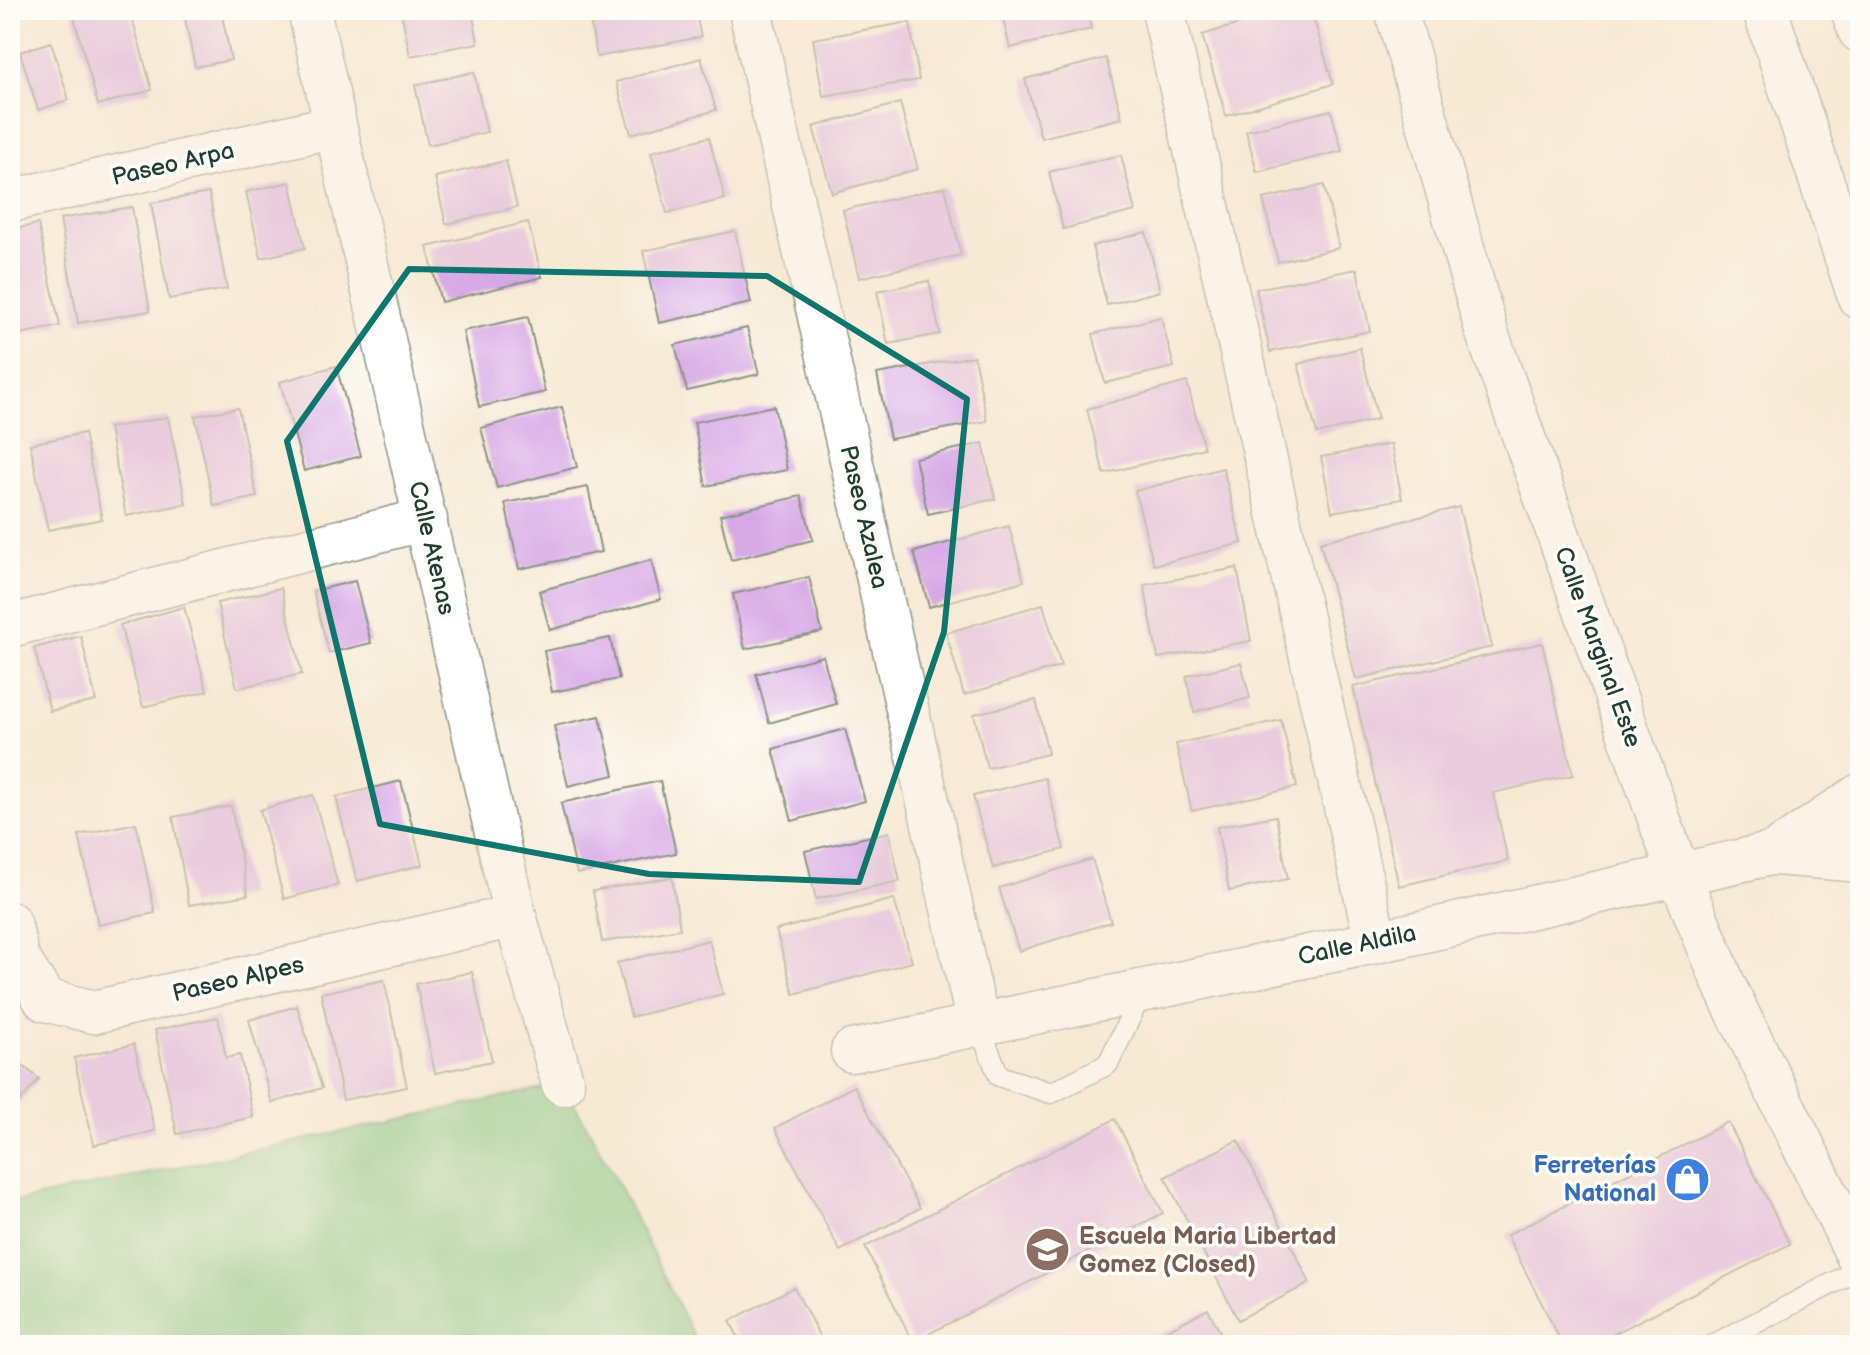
<svg xmlns="http://www.w3.org/2000/svg" width="1870" height="1355" font-family="'Balsamiq Sans',sans-serif">
	<style>
		.green { fill: #7dc784; stroke: #4e825c; stroke-width: 2 }
		.building { fill: #d7a8e6 }
		.lines { fill: none; stroke-linecap: round; stroke-linejoin: round }
		.lane-casing { stroke: #8b9485; stroke-width: 23 }
		.street-casing { stroke: #8b9485; stroke-width: 45 }
		.secondary-casing { stroke: #8b9485; stroke-width: 47 }
		.lane { stroke: #fff; stroke-width: 20 }
		.street { stroke: #fff; stroke-width: 42 }
		.secondary { stroke: #fff; stroke-width: 44 }
		.marked { fill: none; stroke: #0f766e; stroke-width: 6; stroke-linejoin: round }
		.labels { text-anchor: middle; dominant-baseline: central; stroke-width: 7; stroke-linejoin: round; paint-order: stroke }
		.street-label { font-size: 24px; fill: #1f3d34; stroke: #fdfcf7 }
		.shop-label { font-size: 24px; font-weight: bold; fill: #366cbe; stroke: #fdfcf7; text-anchor: end }
		.education-label { font-size: 24px; font-weight: bold; fill: #785e54; stroke: #fdfcf7; text-anchor: start }
	</style>
	<rect width="100%" height="100%" fill="#fdfcf7"/>
	<filter id="ink" filterUnits="userSpaceOnUse"><feTurbulence type="fractalNoise" baseFrequency=".0125" numOctaves="2"/><feDisplacementMap in="SourceGraphic" scale="16" xChannelSelector="R" yChannelSelector="G"/><feConvolveMatrix kernelMatrix="1 2 1 2 8 2 1 2 1" color-interpolation-filters="sRGB"/></filter>
	<filter id="wash" filterUnits="userSpaceOnUse"><feTurbulence type="fractalNoise" baseFrequency=".006" numOctaves="4" result="noise"/><feDisplacementMap in="SourceGraphic" scale="32" xChannelSelector="R" yChannelSelector="G"/><feGaussianBlur stdDeviation="1.8" result="paint"/><feColorMatrix in="noise" values="0 0 0 0 0 0 0 0 0 0 0 0 0 0 0 0 0 1.4 0 .05"/><feComposite in="paint" operator="in"/></filter>
	<g filter="url(#wash)">
		<rect width="100%" height="100%" fill="#f7ead6"/>
		<path class="green" d="M563,1084L607,1162L698,1345H10V1203Z"/>
		<g id="blocks">
			<g class="building">
				<path d="M72,10H130L152,90L98,105Z"/>
				<path d="M183,10H221L231,60L195,67Z"/>
				<path d="M401,10H472L478,43L410,56Z"/>
				<path d="M588,10H695L701,37L597,57Z"/>
				<path d="M1001,10H1087L1091,29L1010,48Z"/>
				<path d="M1254,10H1311L1333,84L1226,116L1202,35L1257,19Z"/>
				<path d="M910,22L919,80L823,96L813,39Z"/>
				<path d="M51,42L69,100L38,110L20,52Z"/>
				<path d="M701,58L716,110L631,134L616,82Z"/>
				<path d="M1106,58L1122,118L1041,138L1025,79Z"/>
				<path d="M474,72L487,132L428,145L415,85Z"/>
				<path d="M900,103L918,169L832,193L813,127Z"/>
				<path d="M1331,110L1342,151L1257,172L1246,131Z"/>
				<path d="M709,137L725,199L667,213L651,152Z"/>
				<path d="M1121,155L1135,211L1063,229L1049,172Z"/>
				<path d="M506,161L517,207L446,224L435,177Z"/>
				<path d="M290,182L305,248L261,258L246,192Z"/>
				<path d="M1324,185L1339,248L1278,262L1263,199Z"/>
				<path d="M945,187L961,255L859,278L843,210Z"/>
				<path d="M209,193L227,289L169,299L151,203Z"/>
				<path d="M132,207L150,311L78,323L60,219Z"/>
				<path d="M528,222L542,277L441,302L427,247Z"/>
				<path d="M38,224L60,326L10,336V230Z"/>
				<path d="M735,231L751,303L659,323L643,251Z"/>
				<path d="M1146,232L1160,291L1107,305L1092,246Z"/>
				<path d="M1357,269L1370,331L1270,352L1256,289Z"/>
				<path d="M929,281L940,334L888,344L877,291Z"/>
				<path d="M528,317L545,392L479,407L463,331Z"/>
				<path d="M1161,317L1174,367L1105,383L1093,334Z"/>
				<path d="M747,328L759,374L687,391L675,345Z"/>
				<path d="M1360,348L1378,419L1317,434L1298,364Z"/>
				<path d="M974,356L987,421L890,439L877,374Z"/>
				<path d="M336,366L361,456L304,471L280,382Z"/>
				<path d="M1187,382L1204,448L1104,474L1087,409Z"/>
				<path d="M774,406L787,470L706,486L694,422Z"/>
				<path d="M562,407L577,467L497,488L481,428Z"/>
				<path d="M238,408L257,497L214,506L195,416Z"/>
				<path d="M168,417L186,504L126,516L109,428Z"/>
				<path d="M84,433L102,519L48,530L30,444Z"/>
				<path d="M983,443L995,499L928,514L915,458Z"/>
				<path d="M1391,444L1402,499L1332,512L1321,457Z"/>
				<path d="M1223,468L1242,543L1154,565L1135,491Z"/>
				<path d="M588,487L601,552L519,569L505,503Z"/>
				<path d="M801,496L813,540L731,560L720,515Z"/>
				<path d="M1459,507L1492,647L1356,679L1320,542Z"/>
				<path d="M1009,526L1024,581L929,607L914,552Z"/>
				<path d="M651,560L661,599L550,630L539,591Z"/>
				<path d="M1237,568L1251,641L1158,658L1144,585Z"/>
				<path d="M809,577L822,632L745,649L733,594Z"/>
				<path d="M355,581L371,643L329,653L313,591Z"/>
				<path d="M281,588L302,674L237,688L217,603Z"/>
				<path d="M1043,604L1061,666L964,695L946,633Z"/>
				<path d="M184,607L207,691L143,707L120,625Z"/>
				<path d="M81,636L96,701L50,711L34,648Z"/>
				<path d="M610,638L619,679L552,692L544,651Z"/>
				<path d="M1542,643L1573,775L1493,793L1508,861L1399,886L1353,687Z"/>
				<path d="M823,656L836,704L769,723L756,674Z"/>
				<path d="M1241,663L1250,698L1194,712L1186,676Z"/>
				<path d="M1036,700L1048,754L987,768L974,714Z"/>
				<path d="M600,716L614,775L568,786L554,726Z"/>
				<path d="M1281,720L1297,787L1192,811L1176,744Z"/>
				<path d="M845,729L865,801L792,821L773,749Z"/>
				<path d="M1045,778L1064,849L993,868L973,796Z"/>
				<path d="M401,781L422,865L357,881L336,797Z"/>
				<path d="M660,781L676,853L577,874L561,803Z"/>
				<path d="M313,795L338,885L284,899L260,810Z"/>
				<path d="M231,806L248,895L189,905L173,817Z"/>
				<path d="M1276,816L1288,879L1229,891L1217,827Z"/>
				<path d="M136,823L155,913L98,925L79,835Z"/>
				<path d="M889,832L900,881L816,899L805,851Z"/>
				<path d="M1092,859L1111,922L1019,951L999,888Z"/>
				<path d="M672,877L680,929L602,942L593,891Z"/>
				<path d="M894,899L912,962L794,994L776,930Z"/>
				<path d="M709,940L723,994L631,1017L617,963Z"/>
				<path d="M472,972L492,1061L435,1073L416,984Z"/>
				<path d="M384,980L407,1087L343,1100L321,993Z"/>
				<path d="M297,1006L322,1088L272,1103L249,1020Z"/>
				<path d="M218,1017L226,1058L240,1055L253,1117L177,1134L155,1030Z"/>
				<path d="M134,1044L155,1131L94,1145L74,1058Z"/>
				<path d="M10,1055L39,1079L10,1114Z"/>
				<path d="M854,1086L920,1208L840,1251L775,1128Z"/>
				<path d="M1115,1119L1163,1213L913,1342L865,1247Z"/>
				<path d="M1728,1122L1790,1244L1592,1345H1563L1507,1235Z"/>
				<path d="M1238,1140L1310,1283L1238,1320L1165,1177Z"/>
				<path d="M794,1287L824,1345H742L730,1321Z"/>
				<path d="M1208,1309L1227,1345H1138Z"/>
			</g>
		</g>
	</g>
	<g filter="url(#ink)">
		<use href="#blocks" fill-opacity="0" stroke="#8b9485" stroke-width="2"/>
		<g class="lines">
			<defs>
				<g id="lane">
					<path d="M978,1024L999,1076L1051,1093L1108,1064L1143,990"/>
					<path d="M1713,1345L1860,1269"/>
				</g>
				<g id="street">
					<path d="M309,10L515,916L563,1084"/>
					<path d="M750,10L978,1024"/>
					<path d="M1163,10L1376,942"/>
					<path d="M1396,10L1487,333L1679,875L1726,989L1860,1261"/>
					<path d="M10,201L335,126"/>
					<path d="M10,626L426,519"/>
					<path d="M10,923L18,958L45,1000L94,1012L515,916"/>
					<path d="M852,1051L1376,942L1860,834"/>
				</g>
				<g id="secondary">
					<path d="M1765,10L1860,297"/>
					<path d="M1853,10L1860,30"/>
					<path d="M1776,853L1860,796"/>
					<path d="M1776,853L1850,859L1860,862"/>
				</g>
			</defs>
			<use href="#lane" class="lane-casing"/>
			<use href="#street" class="street-casing"/>
			<use href="#secondary" class="secondary-casing"/>
			<use href="#lane" class="lane"/>
			<use href="#street" class="street"/>
			<use href="#secondary" class="secondary"/>
		</g>
	</g>
	<path d="M0 0H1870V1355H0ZM409,269L767,276L967,399L944,632L859,882L649,874L380,824L287,441Z" fill="#f7ead6" fill-opacity=".55" fill-rule="evenodd"/>
	<path class="marked" d="M409,269L767,276L967,399L944,632L859,882L649,874L380,824L287,441Z"/>
	<defs>
		<symbol id="shop-disc" viewBox="-11 -11 22 22"><circle r="9.5" fill="#3f7fe0" stroke="#fdfcf7"/><path d="M-5-2.5h2.3a2.7 3.5 0 0 1 5.4 0H5L5.5 6h-11ZM-1.5-2.5h3a1.5 2.3 0 0 0-3 0Z" fill="#fff"/></symbol>
		<symbol id="school-disc" viewBox="-11 -11 22 22"><circle r="9.5" fill="#8d6e63" stroke="#fdfcf7"/><path d="M0-5L7-2L0 1L-7-2ZM-4 1L0 2.5L4 1V4Q0 6-4 4Z" fill="#fff"/></symbol>
	</defs>
	<g fill-rule="evenodd">
		<use href="#shop-disc" x="1662" y="1154" width="51" height="51"/>
		<use href="#school-disc" x="1022" y="1224" width="51" height="51"/>
	</g>
	<g class="labels">
		<g class="street-label">
			<text transform="translate(173 164) rotate(-13)">Paseo Arpa</text>
			<text transform="translate(864 517) rotate(77)">Paseo Azalea</text>
			<text transform="translate(432 548) rotate(77)">Calle Atenas</text>
			<text transform="translate(1598 647) rotate(70)">Calle Marginal Este</text>
			<text transform="translate(1357 945) rotate(-12)">Calle Aldila</text>
			<text transform="translate(238 979) rotate(-13)">Paseo Alpes</text>
		</g>
		<g class="shop-label">
			<text x="1656" y="1165">Ferreterías<tspan x="1656" dy="28">National</tspan></text>
		</g>
		<g class="education-label">
			<text x="1079" y="1236">Escuela Maria Libertad<tspan x="1079" dy="28">Gomez (Closed)</tspan></text>
		</g>
	</g>
	<rect width="1870" height="1355" fill="none" stroke="#fdfcf7" stroke-width="40"/>
</svg>
